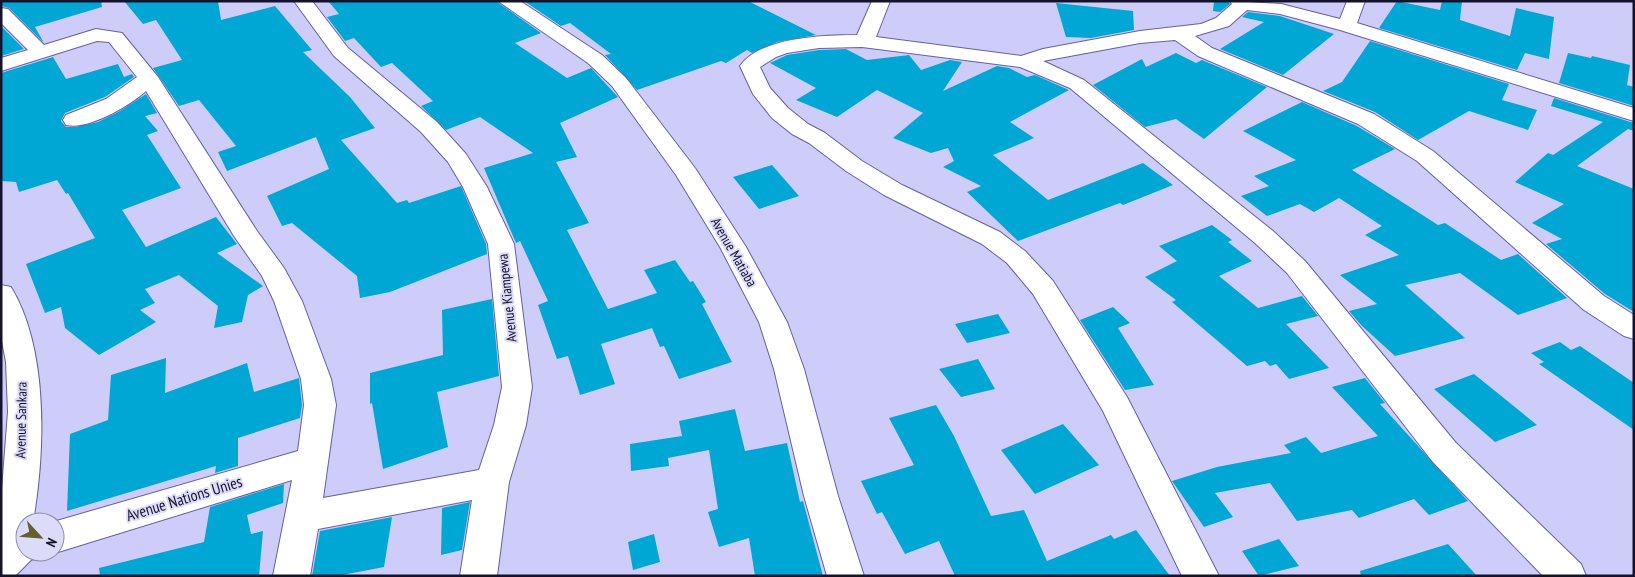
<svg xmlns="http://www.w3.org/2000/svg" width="1635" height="577" font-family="'PT Sans Narrow',sans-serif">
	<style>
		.building { fill: #00a7d5 }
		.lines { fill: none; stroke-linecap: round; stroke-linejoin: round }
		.street-casing { stroke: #655fa1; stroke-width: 2 }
		.street { fill: #fff; fill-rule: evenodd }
		.labels { text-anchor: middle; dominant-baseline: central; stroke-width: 4; stroke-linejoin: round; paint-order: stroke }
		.street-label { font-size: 14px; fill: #15122c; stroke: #dcdcfa }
		.near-street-label { font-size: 16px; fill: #15122c; stroke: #dcdcfa }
	</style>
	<rect width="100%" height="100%" fill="#cecdf9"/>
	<g class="building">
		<path d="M1,1H101L102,7L35,27L44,43L9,8L1,6Z"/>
		<path d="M124,1H218L221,20L275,6L312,50L303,52L350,97L375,128L341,140L397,203L407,200L409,203L461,186L486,244L487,254L390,292L360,298L357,276L292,223L282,226L267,196L329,169L316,137L227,171L218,152L236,146L199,100L179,106L153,68L182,60L156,20L143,24Z"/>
		<path d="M328,1H496L541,33L515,43L567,78L591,68L618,97L560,123L577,157L556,162L589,223L567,230L608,309L657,293L644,270L675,260L690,282L693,281L706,302L702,304L732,362L679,379L664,346L660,347L652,328L601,344L615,384L580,395L568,356L557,359L538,305L548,301L520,241L516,243L484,168L533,153L480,117L446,130L421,106L433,101L392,63L381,67L354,38L345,41L327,17L339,14Z"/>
		<path d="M524,1H748L816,35L777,42L752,53L747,50L726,63L721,61L637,90L605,55L611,54L570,23L561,26Z"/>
		<path d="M1214,1H1228L1230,4L1220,12L1213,11Z"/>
		<path d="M1397,1L1440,10L1442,1H1462L1460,20L1510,36L1516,8L1554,17L1549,59L1525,53L1517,70L1379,28Z"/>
		<path d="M1056,3L1133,11L1134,30L1091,38L1066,37Z"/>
		<path d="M1248,12L1280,16L1334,34L1283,75L1220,49L1264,22L1242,17Z"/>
		<path d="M1,26L24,49L1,56Z"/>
		<path d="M1370,41L1509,84L1502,100L1537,110L1528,130L1469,111L1418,140L1375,112L1323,91L1342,82Z"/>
		<path d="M846,49L867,60L909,55L921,70L950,60L962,62L943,91L997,66L1009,68L1027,77L1035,75L1069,90L1010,122L1034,138L993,155L1048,200L1143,163L1173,185L1123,205L1120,203L1018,241L967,192L981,186L943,167L954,161L948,148L931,153L893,138L923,113L877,90L837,117L796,100L816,88L770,63L787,55L819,50Z"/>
		<path d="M1176,53L1196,63L1202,60L1267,87L1204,139L1176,119L1145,127L1093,85L1142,59L1146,67Z"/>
		<path d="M1568,53L1591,58L1592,56L1630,65L1627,85L1634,87V106L1559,83Z"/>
		<path d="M53,57L66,79L118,64L124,77L132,74L134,77L105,97L65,113L61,121L66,127H75L98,122L120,111L146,94L157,113L145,116L158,131L147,135L181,188L122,210L146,247L216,217L237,244L217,253L263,286L248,295L242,322L214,328L218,306L179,275L145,289L155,303L140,310L156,322L99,355L65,328L61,307L45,313L26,264L95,238L68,193L66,194L57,180L19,192L16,182L1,181V73Z"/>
		<path d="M1554,98L1634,123V131L1628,129L1577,166L1634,189V312L1605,294L1546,244L1562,239L1532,223L1564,204L1515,182L1548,153L1553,155L1603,122L1551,106Z"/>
		<path d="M1302,102L1357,126L1395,149L1352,170L1438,225L1445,223L1501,260L1518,254L1567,298L1518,315L1460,273L1405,285L1465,338L1395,356L1362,326L1349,311L1377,304L1340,275L1399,255L1365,235L1382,226L1339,198L1314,212L1300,204L1267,216L1241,196L1269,186L1254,176L1296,160L1243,131Z"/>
		<path d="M772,165L799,196L759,209L733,177Z"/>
		<path d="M1212,225L1232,240L1228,242L1252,261L1219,276L1258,308L1302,296L1318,316L1286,324L1329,368L1289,379L1276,364L1270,366L1265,361L1247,366L1172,302L1176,300L1145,277L1177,261L1159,246Z"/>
		<path d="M492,299L499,376L437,392L448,447L383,469L372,403L370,404V373L443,355L442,310Z"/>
		<path d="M1113,307L1130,323L1118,328L1154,385L1125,390L1080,320Z"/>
		<path d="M998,314L1010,333L967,343L955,324Z"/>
		<path d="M1560,342L1571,350L1580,346L1634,383V430L1539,364L1544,362L1531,353Z"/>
		<path d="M166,358L165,393L247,363L254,392L299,378L302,405L300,418L238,438V466L215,473L216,466L67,511L70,434L108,420L111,375Z"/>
		<path d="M978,359L995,389L961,397L939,369Z"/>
		<path d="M1474,374L1537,425L1495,442L1434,389Z"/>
		<path d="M1365,378L1385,403L1380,404L1468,501L1429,515L1414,499L1359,518L1352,510L1297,521L1270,483L1215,493L1233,517L1204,527L1172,481L1217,467L1291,453L1284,445L1306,437L1321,453L1378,436L1332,387Z"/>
		<path d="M936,405L954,436L991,516L1024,510L1047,561L1111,535L1114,539L1136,530L1170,576H955L939,541L905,554L882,512L877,514L861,481L914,465L889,418Z"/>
		<path d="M735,409L745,451L787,443L800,502L803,501L823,576H755L749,538L719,547L708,512L718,509L709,450L668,458L669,466L631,471L630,444L682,436L679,421Z"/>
		<path d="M1063,424L1099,465L1035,494L1001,450Z"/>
		<path d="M284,484L283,503L247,515L251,534L263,531L259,576H100L99,568L204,542L210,507Z"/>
		<path d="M470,502L462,550L441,555L442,508Z"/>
		<path d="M392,517L384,567L337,576H312L320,531Z"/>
		<path d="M654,534L660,562L633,570L628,542Z"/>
		<path d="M1279,539L1299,566L1259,576L1242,551Z"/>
		<path d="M1448,544L1477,576H1361L1360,571Z"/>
	</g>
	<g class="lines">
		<defs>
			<g id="street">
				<path d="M294,1H312L348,48L437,122L466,154L487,187L514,244L532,387L526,425L509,482L497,576H460L472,500L318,529L310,576H273L292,480L55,553L53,552H55V522H53L298,451L304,405L301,379L274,301L262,276L234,236L146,91C129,106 89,130 66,125L63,120L66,115L106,99L137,77L109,42L97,41L1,71V58L28,50L1,23V8L8,9L44,45L96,29L122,33L158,77L257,231L284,268L302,301L331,379L336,405L323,498L479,470L494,425L502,387L488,244L463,187L448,162L421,132L334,56Z"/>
				<path d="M498,1H520L602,55L626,78L695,168L746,247L787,322L804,369L838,496L864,576H827L804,496L774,369L759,322L720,247L676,175L612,86L588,63Z"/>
				<path d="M872,1H890L876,37L1021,56L1043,49L1140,31L1201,24L1216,18L1232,4L1230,1L1281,4L1340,19L1347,1H1365L1357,23L1634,108V121L1340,30L1280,14L1247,10L1229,26L1195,36L1212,48L1374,114L1433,151L1604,296L1634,315V339L1624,336L1584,310L1417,161L1358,124L1198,56L1175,40L1140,43L1043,61L1084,80L1273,231L1305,261L1456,443L1581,564L1586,576H1543L1432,461L1287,273L1255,243L1070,88L1020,67L862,47L819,48L787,53L776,57L760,67L770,88L788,108L808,124L825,133L862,161L902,185L1000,232L1025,251L1053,281L1127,397L1219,576H1182L1103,411L1033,294L1007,263L982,244L884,195L846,171L809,143L792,134L772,118L753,94L740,66C760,37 824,35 857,35Z"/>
				<path d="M1,285L11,287C49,350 45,452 33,522H25V552H40L38,557L31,560L15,576H1V502L8,412L6,362L1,336Z"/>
			</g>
		</defs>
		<use href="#street" class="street-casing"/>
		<use href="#street" class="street"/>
	</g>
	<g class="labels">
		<g class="street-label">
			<text transform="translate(734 252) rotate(60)">Avenue Matiaba</text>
			<text transform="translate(507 298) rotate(-96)">Avenue Kiampewa</text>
			<text transform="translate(21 420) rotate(-89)">Avenue Sankara</text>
		</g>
		<g class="near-street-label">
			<text transform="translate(184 498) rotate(-17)">Avenue Nations Unies</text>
		</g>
	</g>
	<rect width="1635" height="577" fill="none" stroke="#15122c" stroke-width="5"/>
	<g transform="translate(40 537) rotate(116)"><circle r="24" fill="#dcdcfa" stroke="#8c8ba8"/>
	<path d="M0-4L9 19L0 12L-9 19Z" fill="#62602c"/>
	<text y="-8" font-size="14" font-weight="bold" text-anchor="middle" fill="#15122c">N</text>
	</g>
</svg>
